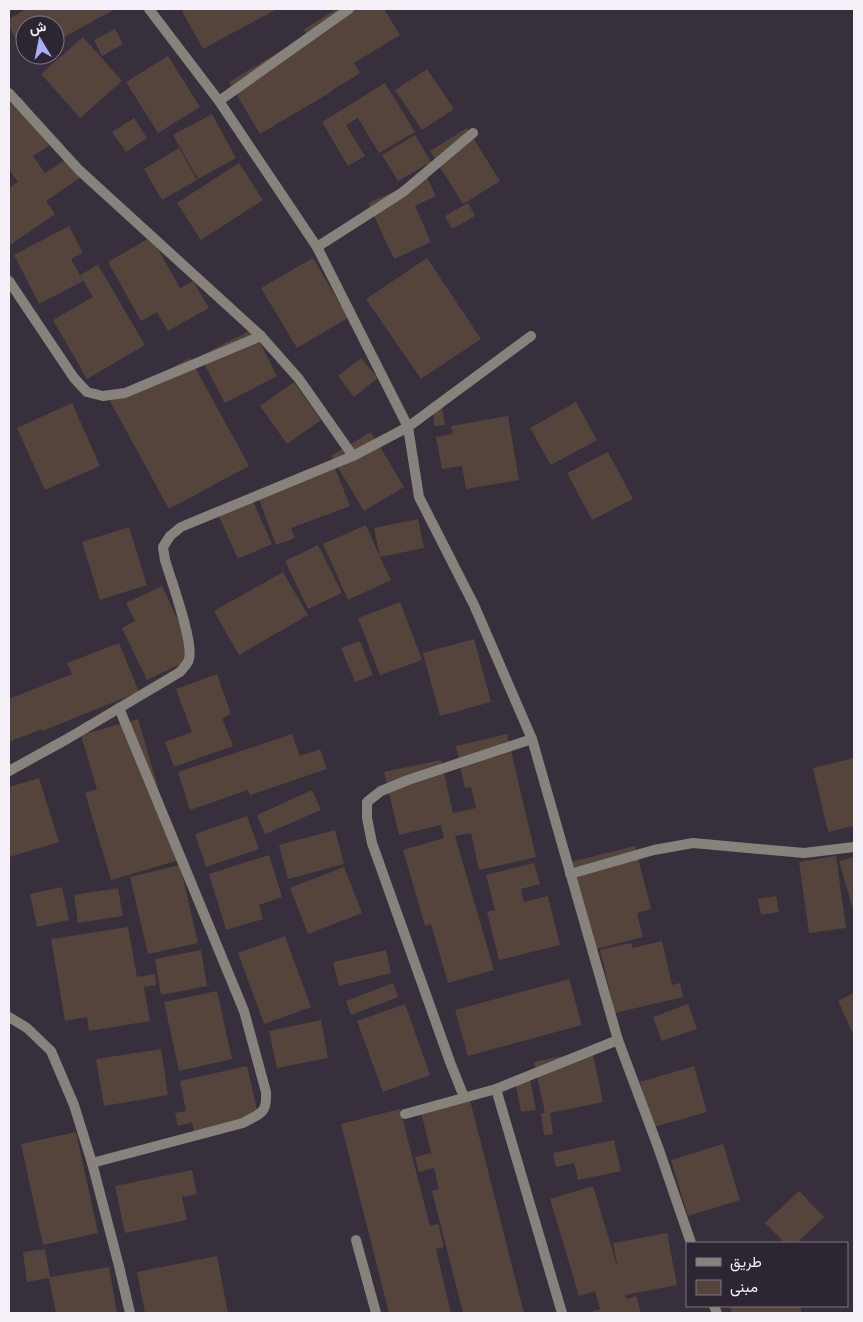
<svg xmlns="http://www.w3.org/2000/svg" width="863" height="1322" font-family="'Work Sans',Vazirmatn,sans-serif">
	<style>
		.building { fill: #54443b }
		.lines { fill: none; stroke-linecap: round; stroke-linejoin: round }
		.minor { stroke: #87827b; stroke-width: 10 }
	</style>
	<rect width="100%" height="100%" fill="#382f3c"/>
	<g class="building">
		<path d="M26,9H115L55,42V25H25V55H33L27,58L9,27V19Z"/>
		<path d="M181,9H277L203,49Z"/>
		<path d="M337,9H384L400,35L354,63L360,73L331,91V92L260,134L229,82L307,35L304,29Z"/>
		<path d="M115,29L123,44L102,56L94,40Z"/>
		<path d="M83,37L122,81L80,118L41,74Z"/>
		<path d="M168,56L200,107L158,133L126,82Z"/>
		<path d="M427,69L454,109L422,130L395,90Z"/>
		<path d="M385,83L415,132L379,153L358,118L346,125L365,156L348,166L322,122Z"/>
		<path d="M21,97L53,143L33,156L45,173L68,158L81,177L46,201L55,214L10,245L9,243V188L18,182L9,169V106Z"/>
		<path d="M212,114L236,158L198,179L173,135Z"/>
		<path d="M134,118L147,138L126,152L112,132Z"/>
		<path d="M467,128L500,181L463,204L430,151Z"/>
		<path d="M415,135L431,162L398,181L382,155Z"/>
		<path d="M179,148L197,180L162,200L144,169Z"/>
		<path d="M239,163L263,200L201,240L177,203Z"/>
		<path d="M427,177L436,196L415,206L431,242L394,259L368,203Z"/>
		<path d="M468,203L475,216L452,229L445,216Z"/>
		<path d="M69,226L83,253L71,259L83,281L39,304L14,255Z"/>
		<path d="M151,237L180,288L193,281L209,308L168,331L157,312L141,321L108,262Z"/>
		<path d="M313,258L348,318L297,348L261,288Z"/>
		<path d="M427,258L481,339L421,379L366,299Z"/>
		<path d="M98,265L145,345L87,379L53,320L93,297L80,275Z"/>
		<path d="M253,329L277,376L225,403L200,356Z"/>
		<path d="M190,358L249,466L169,509L110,401Z"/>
		<path d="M361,358L378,378L354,397L338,376Z"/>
		<path d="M294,382L321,420L287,444L260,406Z"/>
		<path d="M576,402L597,440L551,465L530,428Z"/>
		<path d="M72,403L100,466L45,490L17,428Z"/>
		<path d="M442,407L445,425L434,426L433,409Z"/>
		<path d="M508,416L519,480L466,489L462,466L442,469L436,437L453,434L451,426Z"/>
		<path d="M371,432L404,487L364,511L331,456Z"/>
		<path d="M608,452L633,499L592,520L567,473Z"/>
		<path d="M335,468L350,506L291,528L295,538L276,545L256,491Z"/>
		<path d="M252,499L272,544L238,559L218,514Z"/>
		<path d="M418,519L424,548L380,557L391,580L348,600L323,544L366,525L380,557L374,528Z"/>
		<path d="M129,527L147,585L100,600L82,542Z"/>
		<path d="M318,545L342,593L308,609L285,561Z"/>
		<path d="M283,572L308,615L239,655L214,611Z"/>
		<path d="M162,586L195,657L147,680L122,628L135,621L126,603Z"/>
		<path d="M400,602L422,660L380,675L358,618Z"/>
		<path d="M474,639L491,702L440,716L423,653Z"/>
		<path d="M360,641L373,675L355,682L341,648Z"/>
		<path d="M119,643L139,692L42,731V729L9,742V699L72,674L67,663Z"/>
		<path d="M217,674L231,714L222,718L233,746L174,767L165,742L192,732L176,689Z"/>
		<path d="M138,719L179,860L111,880L85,793L97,789L81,735Z"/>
		<path d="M292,734L300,756L320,749L327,769L250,795L248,790L190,810L178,772Z"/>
		<path d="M507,734L536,857L479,870L471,833L455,836L494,970L448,983L431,924L425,926L403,850L444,838L441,825L399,835L384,772L441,760L453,813L476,808L471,787L465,788L456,746Z"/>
		<path d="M854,758V826L828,832L813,768Z"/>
		<path d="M39,778L59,842L9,857V787Z"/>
		<path d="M312,790L321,810L265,834L257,815Z"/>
		<path d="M247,816L259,849L206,867L195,834Z"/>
		<path d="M335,830L344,864L288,879L279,845Z"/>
		<path d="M635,846L651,909L637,913L643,937L592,950L570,862Z"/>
		<path d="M269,855L282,897L259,905L263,919L226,930L209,874Z"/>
		<path d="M836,856L846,928L809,933L799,862Z"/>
		<path d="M854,857V913L839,861Z"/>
		<path d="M534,863L540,884L521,889L524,902L548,896L560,945L499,960L487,912L495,910L486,875Z"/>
		<path d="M180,865L198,943L148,954L130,877Z"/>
		<path d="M344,867L362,913L308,934L290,888Z"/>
		<path d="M62,887L69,920L37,927L30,894Z"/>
		<path d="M118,888L123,916L78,923L74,895Z"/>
		<path d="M776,896L779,912L761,915L758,899Z"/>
		<path d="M128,927L137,977L155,974L156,985L144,987L150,1021L89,1031L87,1017L65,1021L51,939Z"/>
		<path d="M285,936L311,1007L264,1024L238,953Z"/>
		<path d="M662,941L672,985L680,983L683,997L615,1013L600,950L631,943L633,948Z"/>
		<path d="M201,950L207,986L161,995L155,959Z"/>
		<path d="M386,950L391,973L339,986L333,962Z"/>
		<path d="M569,979L582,1025L468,1056L455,1010Z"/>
		<path d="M393,983L398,997L351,1015L346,1001Z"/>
		<path d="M217,991L232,1059L179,1071L164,1002Z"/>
		<path d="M854,993V1036L838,1001Z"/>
		<path d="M405,1004L430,1075L383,1092L357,1021Z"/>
		<path d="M688,1004L697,1029L662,1041L653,1017Z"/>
		<path d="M321,1020L328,1058L277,1068L269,1031Z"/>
		<path d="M161,1049L168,1095L104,1106L96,1059Z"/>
		<path d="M592,1050L603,1102L550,1113L553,1134L544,1135L541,1113H545L534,1062Z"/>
		<path d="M247,1066L259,1118L194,1133L192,1122L178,1126L175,1113L186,1111L180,1081Z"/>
		<path d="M694,1066L707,1112L654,1127L640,1082Z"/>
		<path d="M529,1073L536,1110L521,1112L514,1076Z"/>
		<path d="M469,1096L524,1313H463L432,1191L439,1189L434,1168L419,1172L415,1157L431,1153L420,1108Z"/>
		<path d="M400,1109L430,1226L438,1224L444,1247L436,1249L451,1313H389L341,1124Z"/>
		<path d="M76,1132L98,1233L43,1245L21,1144Z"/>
		<path d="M614,1140L621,1171L578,1180L574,1163L556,1167L553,1153Z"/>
		<path d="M723,1144L740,1200L688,1216L671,1160Z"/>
		<path d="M192,1170L197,1194L182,1197L187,1220L125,1233L115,1186Z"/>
		<path d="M593,1186L618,1269L613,1243L667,1233L677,1285L625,1295L627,1299L636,1296L641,1313H586L600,1309L595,1291L579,1296L550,1199Z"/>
		<path d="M799,1191L824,1217L797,1243H785L765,1223Z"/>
		<path d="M45,1249L50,1277L109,1267L117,1313H56L49,1278L27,1282L23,1252Z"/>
		<path d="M217,1256L228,1313H145L137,1272Z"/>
		<path d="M730,1306H800L802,1313H732Z"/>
	</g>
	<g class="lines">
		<g class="minor">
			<path d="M149,9L219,101L317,247L408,427L419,497L474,605L532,739L618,1040L658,1147L691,1243"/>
			<path d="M9,93L79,170L261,336L299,379L353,456"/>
			<path d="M219,101L349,9"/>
			<path d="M317,247L403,192L473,133"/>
			<path d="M9,281L74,378L87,392L103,396L125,393L261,336"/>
			<path d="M9,771L67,739L180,672C183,668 188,664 189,659C194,642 171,580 165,560L163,547L170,536L181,527L353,456L408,427L531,336"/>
			<path d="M570,874L654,850L693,843L804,853L854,847"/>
			<path d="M9,1017L27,1028L51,1051L74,1105L92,1163L119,1266L130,1313"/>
			<path d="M496,1089L562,1313"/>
			<path d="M464,1097L450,1062L372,843L367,818V802L381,791L408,780L532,739"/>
			<path d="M405,1114L496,1089L618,1040"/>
			<path d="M92,1163L243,1123C261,1113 267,1114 266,1092L244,1011L119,708"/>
			<path d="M356,1240L376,1313"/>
			<path d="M714,1306L717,1313"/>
		</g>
	</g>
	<rect width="863" height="1322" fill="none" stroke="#f5eff7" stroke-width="20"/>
	<rect x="686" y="1242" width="162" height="65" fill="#2e2532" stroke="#7e7681"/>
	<rect x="696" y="1258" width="25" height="8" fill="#87827b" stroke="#7e7681"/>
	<text x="730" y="1267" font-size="15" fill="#f5eff7">طريق</text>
	<rect x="696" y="1280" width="25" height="15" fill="#54443b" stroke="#7e7681"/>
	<text x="730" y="1292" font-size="15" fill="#f5eff7">مبنى</text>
	<g transform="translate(40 40) rotate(350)"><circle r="24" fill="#2e2532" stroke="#7e7681"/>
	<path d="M0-4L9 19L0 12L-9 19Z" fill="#aaaffb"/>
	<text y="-8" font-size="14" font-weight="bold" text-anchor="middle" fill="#f5eff7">ش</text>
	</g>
</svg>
